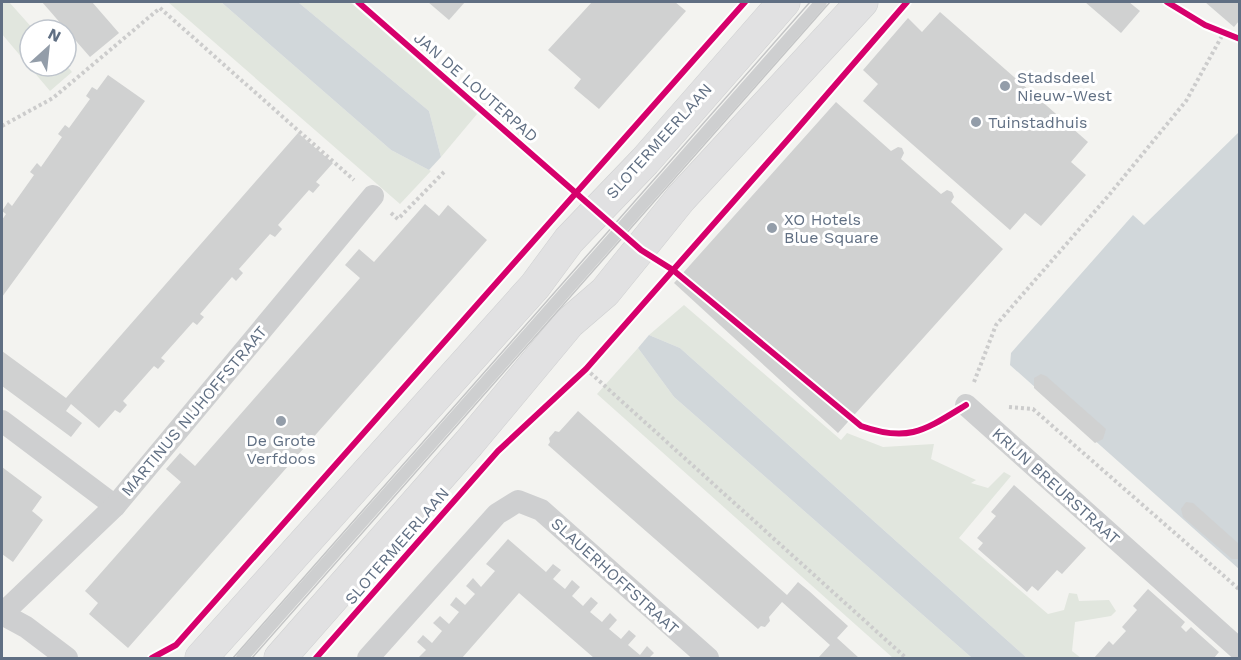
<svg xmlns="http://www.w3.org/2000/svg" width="1241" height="660" font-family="'Work Sans',sans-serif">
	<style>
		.green { fill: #e1e6de }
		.water { fill: #d1d7da }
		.building { fill: #d0d1d1 }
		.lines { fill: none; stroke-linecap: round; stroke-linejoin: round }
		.secondary-casing { stroke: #cfd0d1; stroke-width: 33 }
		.path { stroke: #ccc; stroke-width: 4; stroke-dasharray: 3 3; stroke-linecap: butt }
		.lane { stroke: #cecfd0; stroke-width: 12 }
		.street { stroke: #cecfd0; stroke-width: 22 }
		.secondary { stroke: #e1e1e2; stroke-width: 32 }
		.tram { stroke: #c4c5c6; stroke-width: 1.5 }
		.cycleway-casing { stroke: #fff; stroke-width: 10 }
		.cycleway { stroke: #d6006c; stroke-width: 6 }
		.poi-dot { fill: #939da9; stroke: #fff; stroke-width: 2 }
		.labels { text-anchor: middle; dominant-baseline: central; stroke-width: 6; stroke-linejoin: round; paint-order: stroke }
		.poi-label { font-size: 16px; fill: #606f83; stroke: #fff; text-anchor: start }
		.street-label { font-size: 16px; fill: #606f83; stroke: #fff }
	</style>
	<rect width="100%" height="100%" fill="#f3f3f0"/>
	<g class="green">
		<path d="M2,2H9L34,30H30V66L66,65L72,72L50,91L2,34Z"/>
		<path d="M168,2H221L391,150L431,171L400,204Z"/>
		<path d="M298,2H350L477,114L441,157L429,111Z"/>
		<path d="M684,305L841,440L847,433L883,447L934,444L931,459L976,480L971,483L988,488L1004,472L1011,476L959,538L1048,614L1064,610L1069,593L1077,594L1079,601L1109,600L1116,611L1111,616L1075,622L1072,651L1081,658H1027L680,348L649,335Z"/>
		<path d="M638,348L674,397L972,658H893L597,394Z"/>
	</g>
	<g class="water">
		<path d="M221,2H298L429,111L441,157L429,170L391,150Z"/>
		<path d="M1239,132V569L1010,365L1011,353L1133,215L1144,225Z"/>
		<path d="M649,335L680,348L1027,658H972L674,397L638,348Z"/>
	</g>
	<g class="building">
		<path d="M42,2H92L119,33L90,57Z"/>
		<path d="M428,2H465L449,20Z"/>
		<path d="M592,2H675L686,11L599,109L574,88L581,79L548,50Z"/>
		<path d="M1085,2H1129L1140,11L1121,33Z"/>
		<path d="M1205,2H1239V21L1234,27Z"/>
		<path d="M940,12L1088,142L1071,162L1086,175L1041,226L1025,213L1010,230L863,101L878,84L863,70L908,18L922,32Z"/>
		<path d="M108,75L145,101L2,297V220L6,214L2,211L8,202L12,206L34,175L30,172L37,163L41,167L62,137L58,134L65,125L69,128L90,99L86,96L92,87L97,90Z"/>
		<path d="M836,102L891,151L898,147L902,148L904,153L901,159L941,194L947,190L952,192L954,197L951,202L1003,249L838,433L674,283Z"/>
		<path d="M298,133L333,163L316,182L320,185L313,193L309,190L278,225L282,229L275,237L270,234L239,269L243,273L236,281L232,277L200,314L204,317L197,325L193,322L161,358L165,361L158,369L154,366L123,401L127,405L120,413L115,410L99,428L71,404L66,411L82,423L71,437L2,386V351L66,398Z"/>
		<path d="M425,204L439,216L448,205L487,240L128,648L89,614L98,603L85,591L181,482L166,469L180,453L195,466L360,278L345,265L359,249L374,262Z"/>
		<path d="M1041,374L1046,376L1106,429L1103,439L1095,443L1034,388V378Z"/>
		<path d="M578,411L787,595L798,582L809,591L848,626L837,638L859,658H818L830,645L782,602L769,617L770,621L765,627L761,626L758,629L600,491L548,445L550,442L549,438L555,431L559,432Z"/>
		<path d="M2,467L42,497L32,511L43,520L13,562L2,554Z"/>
		<path d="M1014,485L1086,548L1062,574L1057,570L1038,591L1032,586L1027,592L978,549L983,543L977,538L996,516L991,512Z"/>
		<path d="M1186,502L1193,503L1239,544V559H1232L1183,517L1181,509Z"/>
		<path d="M508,539L546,572L553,564L561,570L553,579L565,589L572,580L580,587L572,596L583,606L591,597L598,603L590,612L602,622L610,613L617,620L609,629L621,639L629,630L636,636L628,645L640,655L647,646L654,653L649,658H594L519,593L462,658H418L426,650L417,642L423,635L432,643L442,631L433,623L440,616L449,624L459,612L450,605L456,597L465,605L475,594L466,586L473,578L481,587L495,571L486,564Z"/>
		<path d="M1148,589L1185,622L1181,627L1186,632L1191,627L1219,652L1214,658H1094L1109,641L1113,645L1126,631L1122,627L1137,610L1133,606Z"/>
	</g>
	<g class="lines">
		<defs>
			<g id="secondary">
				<path d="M201,658L535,286L569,240L645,161L784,2"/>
				<path d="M280,658L469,443L569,323L605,292L681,198L862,2"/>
			</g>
		</defs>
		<use href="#secondary" class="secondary-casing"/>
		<g class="path">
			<path d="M2,126L53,98L160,8L354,180"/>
			<path d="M391,213L398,219L444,172"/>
			<path d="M586,369L906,658"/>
			<path d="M974,382L996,325L1109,195L1186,101L1223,34"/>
			<path d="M1009,407L1033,409L1240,590"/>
		</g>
		<path class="lane" d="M242,658L821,2"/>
		<g class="street">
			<path d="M966,405L1240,650"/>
			<path d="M2,421L115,506"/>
			<path d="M2,614L115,506L373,196"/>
			<path d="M2,614L26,627L67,658"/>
			<path d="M368,658L497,514L518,501L541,510L708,658"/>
		</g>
		<use href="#secondary" class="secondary"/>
		<g class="tram">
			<path d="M233,658L810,2"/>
			<path d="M252,658L830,2"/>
		</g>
		<defs>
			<g id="cycleway">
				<path d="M358,2L641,250L673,270L861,426C909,443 925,430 966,405"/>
				<path d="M1167,2L1205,25L1240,39"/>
				<path d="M152,658L176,645L745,2"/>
				<path d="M316,658L498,451L586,369L791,136L907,2"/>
			</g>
		</defs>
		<use href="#cycleway" class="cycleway-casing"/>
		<use href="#cycleway" class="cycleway"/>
	</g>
	<g class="poi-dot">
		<circle cx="1005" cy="86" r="6"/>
		<circle cx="976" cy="122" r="6"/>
		<circle cx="772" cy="228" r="6"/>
		<circle cx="281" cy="421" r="6"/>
	</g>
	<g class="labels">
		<g class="poi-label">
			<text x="1017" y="77">Stadsdeel<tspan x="1017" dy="18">Nieuw-West</tspan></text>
			<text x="988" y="122">Tuinstadhuis</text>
			<text x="784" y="219">XO Hotels<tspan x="784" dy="18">Blue Square</tspan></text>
			<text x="281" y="440" text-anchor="middle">De Grote<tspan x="281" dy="18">Verfdoos</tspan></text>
		</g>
		<g class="street-label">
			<text transform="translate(476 87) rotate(41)">JAN DE LOUTERPAD</text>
			<text transform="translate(659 141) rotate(-48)">SLOTERMEERLAAN</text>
			<text transform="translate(194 411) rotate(-50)">MARTINUS NIJHOFFSTRAAT</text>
			<text transform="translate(1056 486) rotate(42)">KRIJN BREURSTRAAT</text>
			<text transform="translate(397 546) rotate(-49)">SLOTERMEERLAAN</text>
			<text transform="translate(615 576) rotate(42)">SLAUERHOFFSTRAAT</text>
		</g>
	</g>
	<rect width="1241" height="660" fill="none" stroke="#606f83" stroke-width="6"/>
	<g transform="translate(48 48) rotate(27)"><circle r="28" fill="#ffffff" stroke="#bfc5cd" stroke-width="1.5"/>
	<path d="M0-4.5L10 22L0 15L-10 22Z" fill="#939da9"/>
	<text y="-9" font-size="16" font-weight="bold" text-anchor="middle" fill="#606f83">N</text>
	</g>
</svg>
